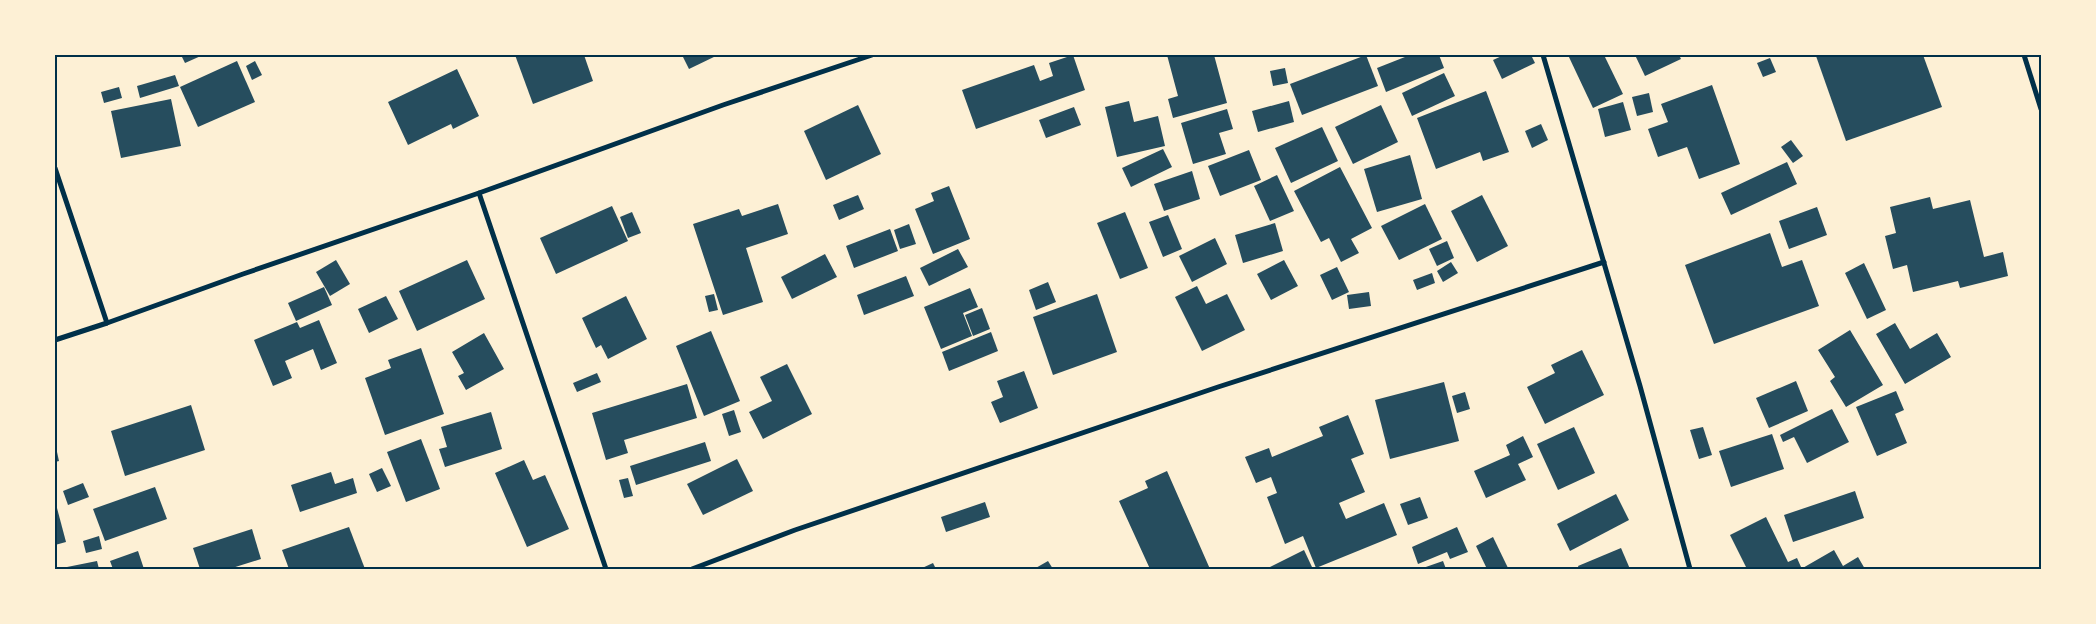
<svg xmlns="http://www.w3.org/2000/svg" width="2096" height="624" font-family="Helvetica,sans-serif">
	<style>
		.building { fill: #264d5e }
		.lines { fill: none; stroke-linecap: round; stroke-linejoin: round }
		.minor { stroke: #003049; stroke-width: 5 }
		.neatline { fill: none; stroke: #003049; stroke-width: 2 }
	</style>
	<rect width="100%" height="100%" fill="#fdf0d5"/>
	<g class="building">
		<path d="M181,55H203L185,63Z"/>
		<path d="M515,55H584L593,81L533,104Z"/>
		<path d="M682,55H718L689,69Z"/>
		<path d="M1073,55L1085,90L976,129L962,90L1034,65L1040,81L1053,76L1049,63Z"/>
		<path d="M1167,55H1214L1227,103L1173,118L1168,99L1178,96Z"/>
		<path d="M1366,55L1378,86L1302,115L1290,84Z"/>
		<path d="M1410,55H1439L1444,68L1386,92L1377,68Z"/>
		<path d="M1504,55H1531L1535,63L1502,79L1493,60Z"/>
		<path d="M1568,55H1604L1623,94L1593,108Z"/>
		<path d="M1635,55H1679L1681,59L1645,76Z"/>
		<path d="M1923,55L1942,107L1846,141L1816,56Z"/>
		<path d="M1770,58L1776,72L1763,77L1757,63Z"/>
		<path d="M237,61L255,102L198,127L180,87Z"/>
		<path d="M255,61L262,75L252,80L246,66Z"/>
		<path d="M1285,68L1288,83L1273,86L1270,71Z"/>
		<path d="M457,69L479,116L453,129L451,124L408,145L388,102Z"/>
		<path d="M1444,73L1455,96L1412,116L1402,93Z"/>
		<path d="M175,75L179,86L140,98L137,86Z"/>
		<path d="M1712,85L1740,164L1699,179L1687,147L1658,157L1648,129L1668,122L1661,104Z"/>
		<path d="M119,87L122,98L104,103L101,92Z"/>
		<path d="M1486,91L1509,152L1483,161L1480,152L1436,169L1417,118Z"/>
		<path d="M1649,93L1653,112L1637,116L1632,97Z"/>
		<path d="M171,99L181,146L121,158L111,111Z"/>
		<path d="M1129,101L1134,122L1158,116L1165,146L1117,157L1105,107Z"/>
		<path d="M1289,101L1294,122L1258,132L1252,111Z"/>
		<path d="M1623,102L1631,130L1605,137L1598,109Z"/>
		<path d="M858,105L881,154L826,180L804,131Z"/>
		<path d="M1381,105L1398,142L1353,164L1335,127Z"/>
		<path d="M1074,107L1081,125L1046,138L1039,120Z"/>
		<path d="M1227,109L1233,129L1219,133L1226,154L1193,164L1181,123Z"/>
		<path d="M1541,124L1548,140L1532,148L1525,131Z"/>
		<path d="M1322,127L1338,161L1291,183L1275,148Z"/>
		<path d="M1791,140L1803,156L1793,163L1781,147Z"/>
		<path d="M1163,149L1172,167L1131,187L1122,168Z"/>
		<path d="M1249,150L1261,180L1220,196L1208,166Z"/>
		<path d="M1410,155L1422,199L1377,212L1364,169Z"/>
		<path d="M1787,162L1797,184L1731,215L1721,193Z"/>
		<path d="M1340,167L1372,228L1351,239L1359,253L1341,262L1329,238L1321,242L1294,191Z"/>
		<path d="M1192,171L1200,199L1164,211L1154,184Z"/>
		<path d="M1277,175L1294,211L1270,221L1254,186Z"/>
		<path d="M949,186L970,239L933,254L915,209L934,201L931,193Z"/>
		<path d="M858,195L864,209L839,220L833,205Z"/>
		<path d="M1482,195L1508,246L1477,262L1451,211Z"/>
		<path d="M1930,197L1933,209L1970,200L1984,257L2003,252L2008,276L1960,288L1958,281L1913,292L1907,265L1893,269L1885,236L1896,233L1890,207Z"/>
		<path d="M778,204L788,234L746,248L763,302L723,315L693,224L739,209L742,216Z"/>
		<path d="M1425,204L1442,239L1399,260L1381,226Z"/>
		<path d="M612,206L628,241L556,274L540,238Z"/>
		<path d="M1817,207L1827,235L1789,249L1779,221Z"/>
		<path d="M632,212L641,233L628,238L620,217Z"/>
		<path d="M1125,212L1148,268L1120,279L1097,223Z"/>
		<path d="M1168,215L1182,249L1163,257L1149,222Z"/>
		<path d="M1275,223L1283,251L1243,263L1235,235Z"/>
		<path d="M909,224L916,244L900,249L894,230Z"/>
		<path d="M890,229L898,251L854,268L846,246Z"/>
		<path d="M1770,233L1782,267L1802,260L1819,306L1714,344L1685,265Z"/>
		<path d="M1215,238L1227,264L1192,282L1179,256Z"/>
		<path d="M1447,241L1454,258L1437,266L1429,249Z"/>
		<path d="M958,249L968,267L929,286L920,268Z"/>
		<path d="M825,254L837,277L792,299L781,277Z"/>
		<path d="M336,260L350,284L330,296L316,272Z"/>
		<path d="M467,260L485,299L417,331L399,291Z"/>
		<path d="M1284,260L1298,286L1271,300L1257,274Z"/>
		<path d="M1451,262L1458,273L1443,282L1437,271Z"/>
		<path d="M1864,263L1886,310L1867,319L1845,273Z"/>
		<path d="M1337,267L1349,292L1332,300L1320,275Z"/>
		<path d="M1432,273L1435,283L1417,290L1413,280Z"/>
		<path d="M906,276L914,296L864,315L857,295Z"/>
		<path d="M1048,282L1056,302L1036,310L1029,290Z"/>
		<path d="M1197,286L1206,304L1227,294L1245,330L1202,351L1175,297Z"/>
		<path d="M324,287L332,305L296,321L288,303Z"/>
		<path d="M970,288L978,307L963,313L972,336L941,349L924,307Z"/>
		<path d="M1369,292L1371,306L1349,309L1347,295Z"/>
		<path d="M714,294L718,310L709,312L705,296Z"/>
		<path d="M1097,294L1117,352L1053,375L1033,317Z"/>
		<path d="M386,296L398,319L369,333L358,309Z"/>
		<path d="M626,296L647,339L608,359L601,345L596,348L582,318Z"/>
		<path d="M982,308L990,329L973,336L965,315Z"/>
		<path d="M319,320L337,363L321,370L313,349L285,361L292,378L273,386L254,340L297,322L300,328Z"/>
		<path d="M1895,323L1910,349L1937,333L1951,357L1905,384L1876,334Z"/>
		<path d="M1850,330L1883,385L1846,407L1830,381L1835,377L1818,350Z"/>
		<path d="M711,331L740,401L704,416L676,346Z"/>
		<path d="M991,332L998,351L949,371L942,352Z"/>
		<path d="M484,333L504,369L466,390L458,376L464,373L452,352Z"/>
		<path d="M421,348L444,414L385,435L365,378L391,368L388,360Z"/>
		<path d="M1582,350L1604,395L1545,424L1527,387L1555,373L1551,365Z"/>
		<path d="M787,364L812,414L763,439L749,412L772,401L760,377Z"/>
		<path d="M1024,371L1038,408L1000,423L991,402L1003,397L997,381Z"/>
		<path d="M597,373L601,382L577,392L573,383Z"/>
		<path d="M1796,381L1808,411L1769,428L1756,398Z"/>
		<path d="M1444,382L1459,441L1390,459L1375,400Z"/>
		<path d="M687,384L697,418L624,440L628,453L606,460L592,413Z"/>
		<path d="M1896,391L1904,410L1895,414L1907,443L1877,456L1856,407Z"/>
		<path d="M1465,392L1470,409L1457,413L1452,396Z"/>
		<path d="M191,405L205,450L125,476L111,431Z"/>
		<path d="M1832,409L1849,442L1807,463L1794,437L1783,442L1780,435Z"/>
		<path d="M734,410L741,432L729,436L722,414Z"/>
		<path d="M491,412L502,449L445,467L439,449L447,447L441,427Z"/>
		<path d="M1348,415L1364,454L1351,459L1365,492L1339,503L1346,519L1384,503L1397,535L1316,568L1303,536L1285,544L1267,497L1277,493L1271,477L1256,483L1245,457L1269,448L1272,457L1323,436L1319,427Z"/>
		<path d="M1574,427L1595,473L1558,490L1537,444Z"/>
		<path d="M1703,427L1712,455L1699,459L1690,430Z"/>
		<path d="M1772,434L1784,469L1731,487L1719,451Z"/>
		<path d="M1523,436L1533,457L1518,464L1526,480L1486,498L1474,471L1510,455L1506,445Z"/>
		<path d="M421,439L440,489L406,502L387,452Z"/>
		<path d="M705,442L711,461L636,485L630,466Z"/>
		<path d="M55,443L59,461L55,462Z"/>
		<path d="M737,459L753,491L703,515L687,484Z"/>
		<path d="M524,460L533,480L545,475L569,529L527,547L495,473Z"/>
		<path d="M382,468L391,486L377,492L369,474Z"/>
		<path d="M1167,471L1210,569H1150L1119,501L1148,488L1145,481Z"/>
		<path d="M331,472L335,484L353,478L357,493L300,512L291,485Z"/>
		<path d="M628,478L633,496L624,498L619,480Z"/>
		<path d="M83,483L89,497L68,505L63,491Z"/>
		<path d="M155,487L167,519L105,541L93,509Z"/>
		<path d="M1855,491L1864,518L1793,542L1784,515Z"/>
		<path d="M1616,494L1629,520L1570,551L1557,524Z"/>
		<path d="M1420,497L1428,518L1408,525L1400,504Z"/>
		<path d="M985,502L990,517L946,532L941,517Z"/>
		<path d="M57,508L66,542L55,545V509Z"/>
		<path d="M1766,517L1788,562L1797,558L1801,567L1797,569H1747L1730,535Z"/>
		<path d="M349,527L365,569H289L282,550Z"/>
		<path d="M1457,527L1468,552L1450,559L1447,552L1418,564L1412,547Z"/>
		<path d="M252,529L261,559L229,569H200L193,548Z"/>
		<path d="M99,536L102,549L86,553L83,541Z"/>
		<path d="M1493,537L1508,568L1505,569H1487L1476,546Z"/>
		<path d="M1621,548L1630,569H1579L1578,566Z"/>
		<path d="M1304,550L1312,567L1308,569H1271L1270,567Z"/>
		<path d="M1834,550L1843,566L1858,557L1865,569H1801Z"/>
		<path d="M138,551L144,569H113L110,561Z"/>
		<path d="M97,561L99,569H62V568Z"/>
		<path d="M1048,561L1053,569H1034Z"/>
		<path d="M1443,561L1446,569H1420Z"/>
		<path d="M933,563L936,569H920Z"/>
	</g>
	<g class="lines">
		<g class="minor">
			<path d="M1543,55L1640,386L1690,569"/>
			<path d="M2024,55L2041,109"/>
			<path d="M55,168L107,323"/>
			<path d="M479,193L606,569"/>
			<path d="M55,340L107,323L243,274L479,193L723,105L872,55"/>
			<path d="M692,569L795,530L1218,387L1604,262"/>
		</g>
	</g>
	<rect width="2096" height="624" fill="none" stroke="#fdf0d5" stroke-width="112"/>
	<rect x="56" y="56" width="1984" height="512" class="neatline"/>
</svg>
